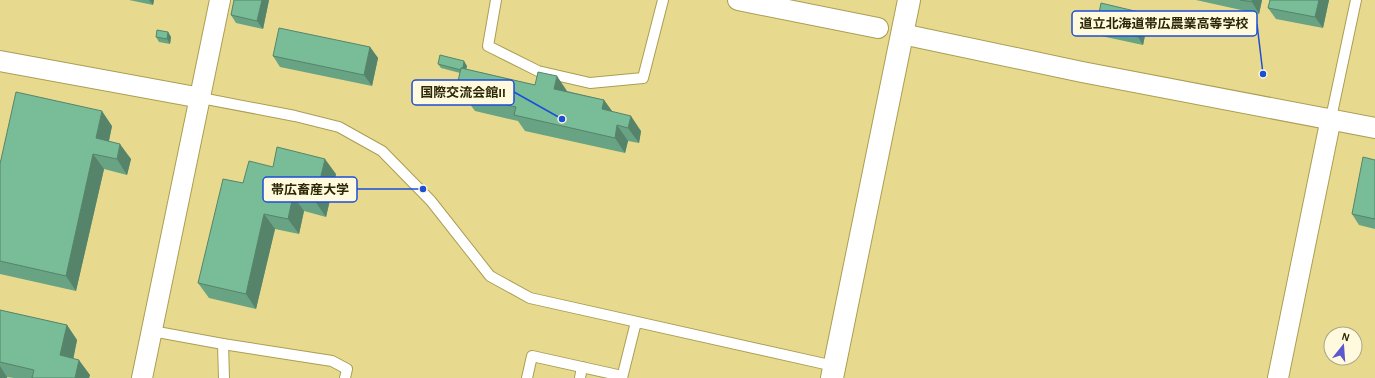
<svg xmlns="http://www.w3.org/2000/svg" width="1375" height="378" font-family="'Alegreya Sans','Noto Sans JP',sans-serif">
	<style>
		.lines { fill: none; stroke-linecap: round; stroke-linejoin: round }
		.lane-casing { stroke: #ab9e54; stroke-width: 12 }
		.street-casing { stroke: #ab9e54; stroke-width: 22 }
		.secondary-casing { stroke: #ab9e54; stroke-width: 24 }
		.lane { stroke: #fff; stroke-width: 10 }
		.street { stroke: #fff; stroke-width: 20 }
		.secondary { stroke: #fff; stroke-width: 22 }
		.wall { fill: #68a383 }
		.shaded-wall { fill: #55846a }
		.building { fill: #79bd98; stroke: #55846a }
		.leader { fill: none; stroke: #1d4ed8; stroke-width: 1.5 }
		.callout-dot { fill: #1d4ed8; stroke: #fffadd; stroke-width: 1.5 }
		.callout { fill: #fffadd; stroke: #1d4ed8; stroke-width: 1.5 }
		.callout-label { font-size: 13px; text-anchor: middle; font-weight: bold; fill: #2c2707 }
	</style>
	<rect width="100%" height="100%" fill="#e7da8f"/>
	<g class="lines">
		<defs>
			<g id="lane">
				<path d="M496,0L488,46L538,71L590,83L643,78L663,0"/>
				<path d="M201,98L295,116L339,127L382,151L431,201L490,276L530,298L834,366"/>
				<path d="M1331,118L1356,0"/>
				<path d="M152,331L223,344L332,361L347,369L345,378"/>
				<path d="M223,344L224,378"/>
				<path d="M527,378L532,356L622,376"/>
				<path d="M580,378L582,367"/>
				<path d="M622,378L636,322"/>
			</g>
			<g id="street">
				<path d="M738,0L878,28"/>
				<path d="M902,34L1082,72L1375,128"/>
				<path d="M0,61L201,98"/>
				<path d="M142,378L220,0"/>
				<path d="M1278,378L1331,118"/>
			</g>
			<path id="secondary" d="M832,378L909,0"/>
		</defs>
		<use href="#lane" class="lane-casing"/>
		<use href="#street" class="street-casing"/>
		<use href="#secondary" class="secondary-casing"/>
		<use href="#lane" class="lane"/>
		<use href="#street" class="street"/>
		<use href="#secondary" class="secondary"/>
	</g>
	<g class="wall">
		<path d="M129,0H154L153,5Z"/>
		<path d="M234,0H269L263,29L236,23L231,15Z"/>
		<path d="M1196,0H1262L1259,14Z"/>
		<path d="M1270,0H1329L1323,28L1276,19L1268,8Z"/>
		<path d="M1148,21L1143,45L1101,36L1096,28Z"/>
		<path d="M168,32L171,37L170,44L159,42L156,37Z"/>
		<path d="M370,47L378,58L372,86L280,67L273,56Z"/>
		<path d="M438,64L467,66L466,69L535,85L567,91L604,100L612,112L641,131L639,143L628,141L625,153L525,131L518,121L475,111L464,96L465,91L458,81L460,73L441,68Z"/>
		<path d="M112,126L109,141L131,159L127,175L104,169L76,291L0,274V164Z"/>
		<path d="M1375,160V229L1359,225L1352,214Z"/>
		<path d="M273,167L336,174L326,217L304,211L299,234L275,229L256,309L209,298L198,283L243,183Z"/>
		<path d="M0,310L67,325L77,340L73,358L90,375L89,378H14L7,377L0,378Z"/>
	</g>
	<g class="shaded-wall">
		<path d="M149,0H154L153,5Z"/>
		<path d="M262,0H269L263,29L257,21Z"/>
		<path d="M1252,0H1262L1259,14L1252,2Z"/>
		<path d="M1319,0H1329L1323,28L1315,17Z"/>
		<path d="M1143,13L1148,21L1143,45L1138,37Z"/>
		<path d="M168,32L171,37L170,44L167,39Z"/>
		<path d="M370,47L378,58L372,86L364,75Z"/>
		<path d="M464,61L467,66L465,74L462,70Z"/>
		<path d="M557,76L567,91L564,104L554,89Z"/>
		<path d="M604,100L615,115L602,109Z"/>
		<path d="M102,111L112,126L106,154L96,138Z"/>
		<path d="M631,116L641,131L639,143L628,128Z"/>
		<path d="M617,125L628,141L625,153L615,138Z"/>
		<path d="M120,144L131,159L127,175L117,159Z"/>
		<path d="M93,154L104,169L76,291L66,276Z"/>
		<path d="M325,159L336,174L326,217L315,201Z"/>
		<path d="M293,196L304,211L299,234L288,219Z"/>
		<path d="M264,214L275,229L256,309L246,294Z"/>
		<path d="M67,325L77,340L71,371L60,355Z"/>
		<path d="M79,360L90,375L89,378H75Z"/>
		<path d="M0,366L7,377V378H0Z"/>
	</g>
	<g class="building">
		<path d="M234,0H262L257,21L231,15Z"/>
		<path d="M1240,0H1252V2Z"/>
		<path d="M1270,0H1319L1315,17L1268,8Z"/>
		<path d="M1101,3L1143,13L1138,37L1096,28Z"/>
		<path d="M279,28L370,47L364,75L273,56Z"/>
		<path d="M157,30L168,32L167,39L156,37Z"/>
		<path d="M440,55L464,61L463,68H461V70L438,64Z"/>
		<path d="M461,68L535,85L538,72L557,76L554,89L604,100L602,109L631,116L628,128L617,125L615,138L514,115L516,107L464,96L467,83L458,81Z"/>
		<path d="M16,92L102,111L96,138L120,144L117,159L93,154L66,276L0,261V164Z"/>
		<path d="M277,147L325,159L315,201L293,196L288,219L264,214L246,294L198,283L223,179L243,183L249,161L273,167Z"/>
		<path d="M1363,157L1375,160V219L1352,214Z"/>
		<path d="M0,310L67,325L60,355L79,360L75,378H32L34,370L0,362Z"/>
	</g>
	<path class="leader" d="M1263 74L1257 24M562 119L514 92M423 189L357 189"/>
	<g class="callout-dot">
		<circle cx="1263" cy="74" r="4"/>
		<circle cx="562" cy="119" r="4"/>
		<circle cx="423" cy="189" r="4"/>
	</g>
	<g class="callout">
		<rect x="1072" y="11" width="185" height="25" rx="4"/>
		<rect x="412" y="80" width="102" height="25" rx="4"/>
		<rect x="263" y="177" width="94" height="25" rx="4"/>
	</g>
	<g class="callout-label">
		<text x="1164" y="28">道立北海道帯広農業高等学校</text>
		<text x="463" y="97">国際交流会館II</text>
		<text x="310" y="194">帯広畜産大学</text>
	</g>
	<g transform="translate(1343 346) rotate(17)"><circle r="19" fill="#fffadd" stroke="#aba687"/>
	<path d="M0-3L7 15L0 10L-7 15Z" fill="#5b58d0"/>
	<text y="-6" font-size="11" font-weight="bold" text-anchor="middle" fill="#2c2707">N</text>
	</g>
</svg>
